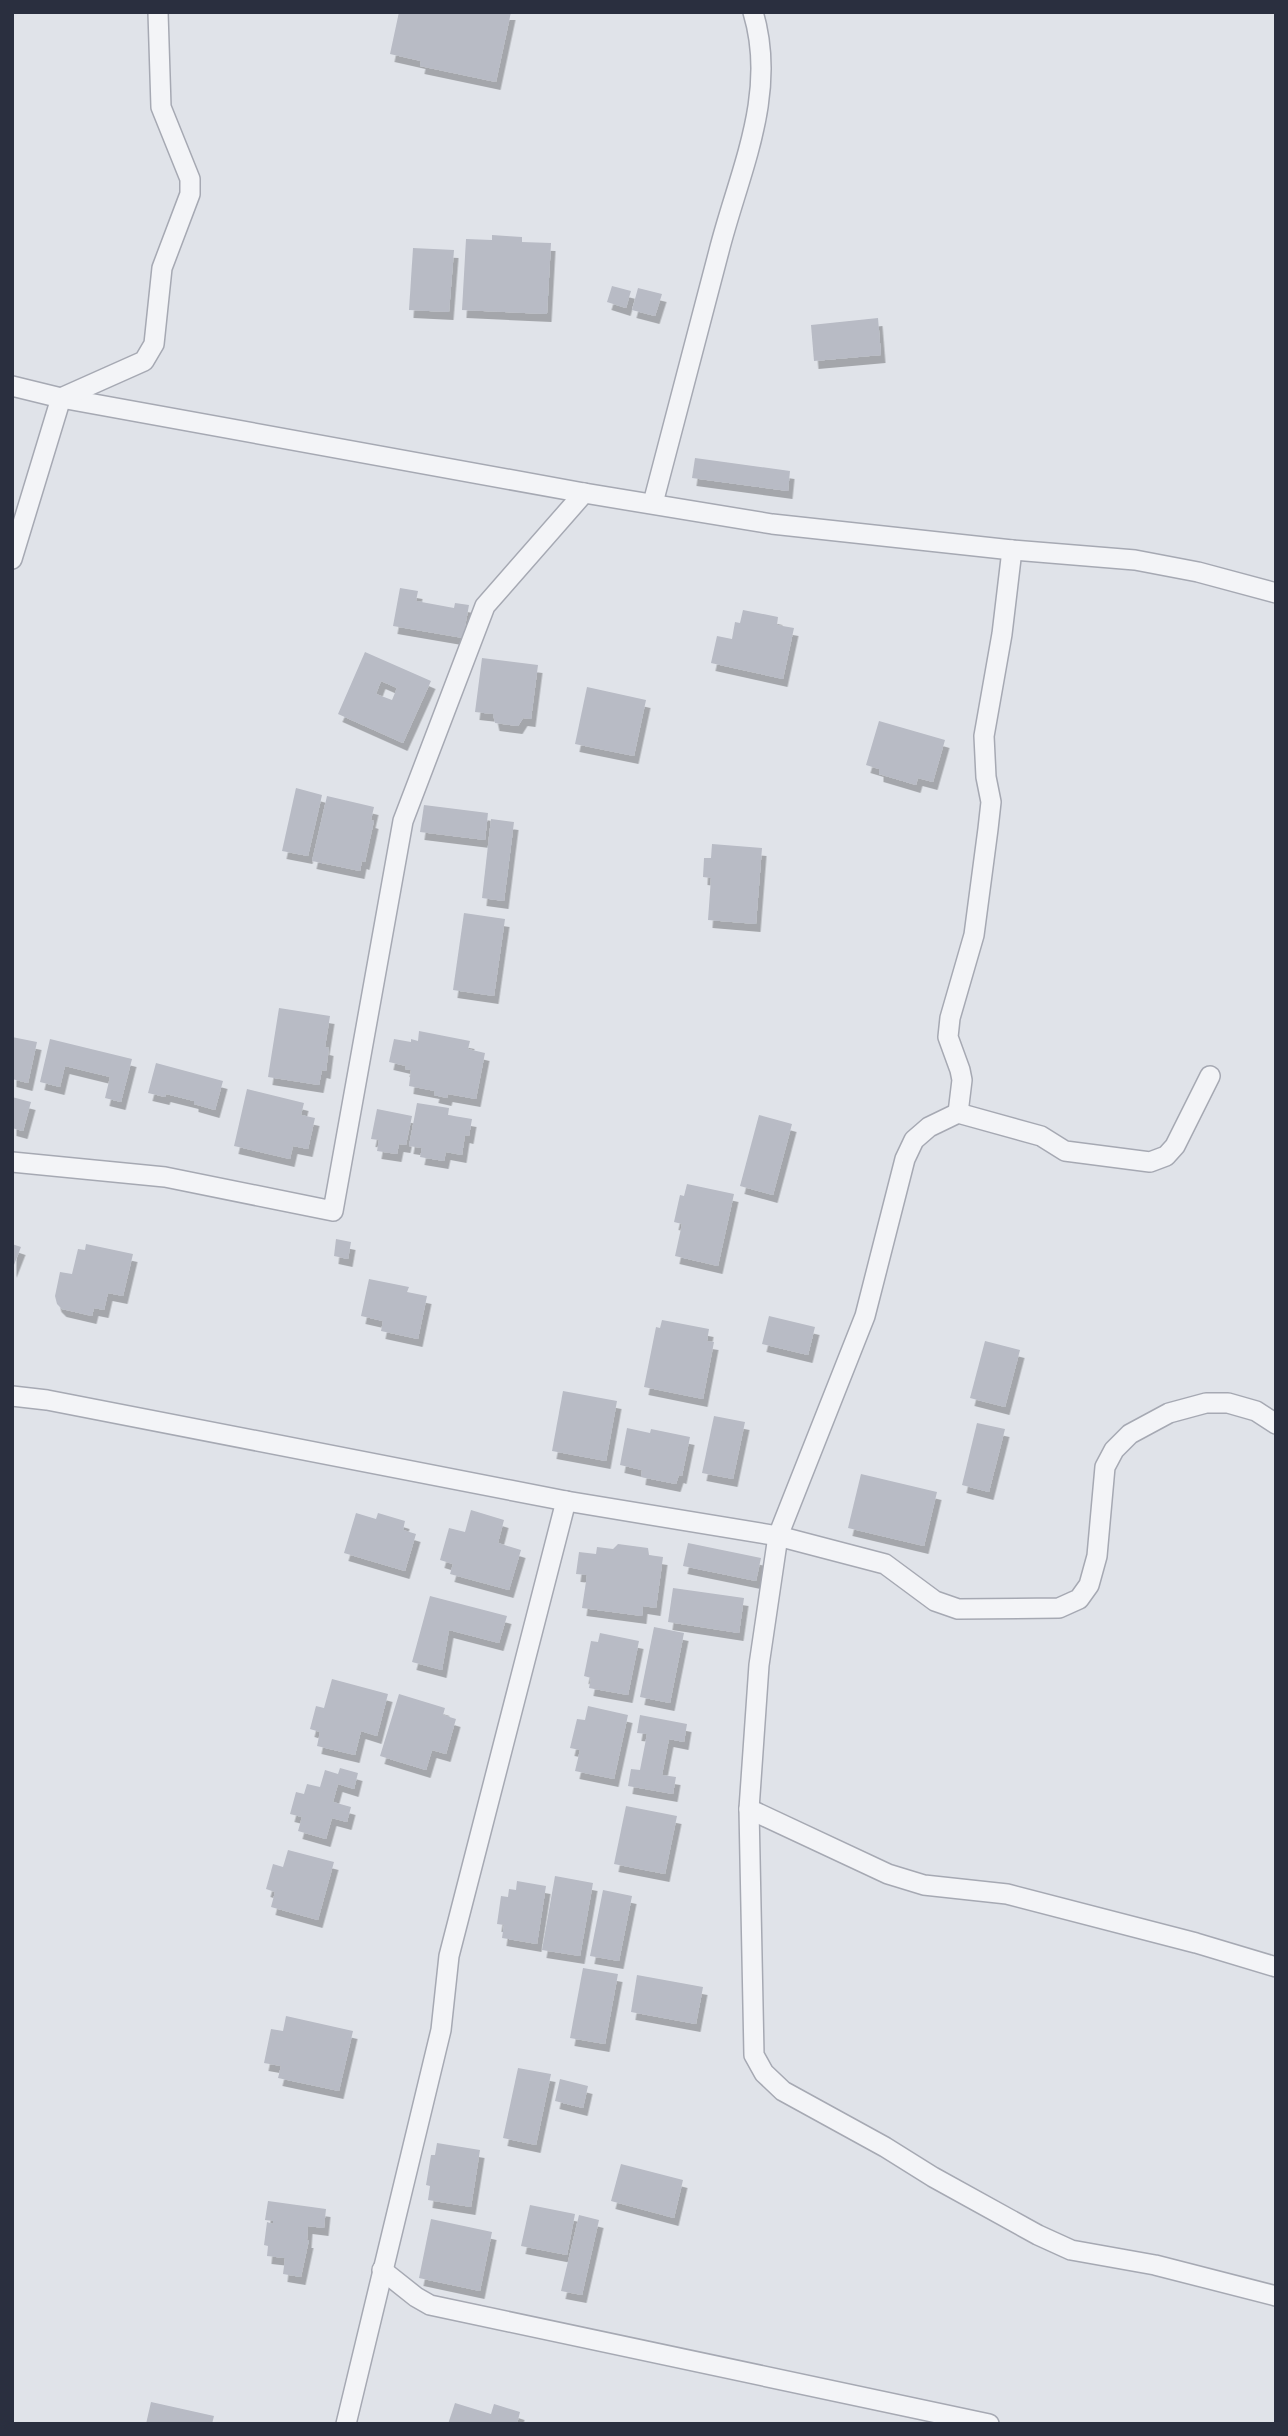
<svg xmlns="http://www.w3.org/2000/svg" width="1288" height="2436" font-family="Mulish,sans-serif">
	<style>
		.building { fill: #b8bbc5; fill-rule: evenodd; filter: url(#shadow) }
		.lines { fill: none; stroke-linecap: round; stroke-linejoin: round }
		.minor-casing { stroke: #a6a9b3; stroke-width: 22 }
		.minor { stroke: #f3f4f7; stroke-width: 19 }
	</style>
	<defs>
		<filter id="shadow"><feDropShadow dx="4.5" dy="8" stdDeviation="0" flood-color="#0004"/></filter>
	</defs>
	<rect width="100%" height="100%" fill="#e0e3e9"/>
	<g class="building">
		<path d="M399,12H511L496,82L420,66L421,61L390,54Z"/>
		<path d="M492,235L522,237V242L551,243L547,314L462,310L466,239L492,240Z"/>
		<path d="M413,248L454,250L449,312L409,310Z"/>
		<path d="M612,286L631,291L626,308L607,302Z"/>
		<path d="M638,288L662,294L655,316L632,310Z"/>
		<path d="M878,318L881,355L814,361L811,325Z"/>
		<path d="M695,458L790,471L788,491L692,478Z"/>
		<path d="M400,588L418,591L416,601L454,608L455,603L469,605L463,638L393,626Z"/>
		<path d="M743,610L778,617L777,625L794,628L783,679L711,663L717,636L732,639L735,622L740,623Z"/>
		<path d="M365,652L431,681L403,743L338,714ZM381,681L397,688L392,700L376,694Z"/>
		<path d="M482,658L538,665L531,719L523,718L518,726L495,723L493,714L475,712Z"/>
		<path d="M587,687L646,700L634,756L575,744Z"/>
		<path d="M879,721L945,740L933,782L918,778L916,785L879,774V769L866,765Z"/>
		<path d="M296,788L322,795L308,856L282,851Z"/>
		<path d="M327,796L374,807L371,820L374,821L365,862L362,861L360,871L312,861Z"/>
		<path d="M424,805L488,813L485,840L420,832Z"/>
		<path d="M491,819L514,822L504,901L482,898Z"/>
		<path d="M712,844L762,848L756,924L708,920L711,878L703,877L704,858H711Z"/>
		<path d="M464,913L505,919L494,996L453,990Z"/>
		<path d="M279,1008L330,1016L325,1047L329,1048L326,1071L322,1070L319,1085L268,1077Z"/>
		<path d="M419,1031L470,1041L468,1049L485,1053L476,1099L448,1094L447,1098L434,1095L435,1091L409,1086L411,1070L405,1069L406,1066L389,1062L394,1039L411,1042V1039L418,1041Z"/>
		<path d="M12,1037L37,1042L28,1083L12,1079Z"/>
		<path d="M50,1039L132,1059L121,1102L105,1098L110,1077L65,1066L60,1087L40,1082Z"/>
		<path d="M156,1063L223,1081L215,1110L194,1104V1101L166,1094L165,1097L148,1093Z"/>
		<path d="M247,1089L304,1103L301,1115L315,1118L308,1149L293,1146L290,1159L234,1146Z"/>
		<path d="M12,1097L31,1102L23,1131L12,1128Z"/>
		<path d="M417,1103L449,1108L448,1115L472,1119L469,1136L465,1135L462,1155L446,1152L444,1161L420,1157L422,1148L409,1146Z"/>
		<path d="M377,1109L412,1116L406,1145L399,1144L397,1154L377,1151L379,1140L371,1139Z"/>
		<path d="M759,1115L792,1124L773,1195L740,1186Z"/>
		<path d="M687,1184L734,1194L718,1266L675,1256L682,1224L674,1222L680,1195L684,1196Z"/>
		<path d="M336,1239L351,1242L348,1259L334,1256Z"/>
		<path d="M12,1244L21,1247L12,1270Z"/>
		<path d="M86,1244L133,1254L123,1296L108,1293L104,1310L94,1308L92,1316L62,1309L57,1304L55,1296L60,1272L72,1274L78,1249L85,1250Z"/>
		<path d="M369,1279L409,1287L407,1292L427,1296L418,1339L381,1331L383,1321L361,1316Z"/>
		<path d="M769,1316L815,1327L808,1355L762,1344Z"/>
		<path d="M662,1320L709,1329L707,1341L714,1342L703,1399L644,1387L656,1327L660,1328Z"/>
		<path d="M985,1341L1020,1350L1005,1407L970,1398Z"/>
		<path d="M563,1391L617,1401L606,1461L552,1451Z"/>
		<path d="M714,1416L745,1422L733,1479L702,1473Z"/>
		<path d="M977,1423L1005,1429L989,1492L962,1485Z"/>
		<path d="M627,1428L650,1433L651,1429L690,1437L682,1476L679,1475L676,1484L641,1477L642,1470L620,1465Z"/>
		<path d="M861,1474L937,1492L924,1546L848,1528Z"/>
		<path d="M471,1510L504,1520L498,1543L521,1550L509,1590L450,1574L453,1564L440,1560L449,1528L465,1532Z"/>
		<path d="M356,1513L376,1519L378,1513L405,1521L403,1530L416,1534L405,1571L344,1553Z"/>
		<path d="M688,1543L761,1558L756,1581L683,1566Z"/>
		<path d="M618,1544L648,1548L649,1555L663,1557L656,1608L643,1606L642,1616L582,1608L587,1575L576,1574L579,1552L596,1554L597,1547L613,1549Z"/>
		<path d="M673,1588L744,1598L739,1633L668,1622Z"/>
		<path d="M430,1596L507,1616L499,1643L449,1630L442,1670L412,1662Z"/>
		<path d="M654,1627L684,1633L670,1703L640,1697Z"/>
		<path d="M600,1633L639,1641L628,1695L589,1688L591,1678L584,1676L591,1641L598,1642Z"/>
		<path d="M332,1679L388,1694L377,1736L361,1731L355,1755L317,1746L320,1732L310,1729L316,1706L324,1708Z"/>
		<path d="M399,1694L445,1708L443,1715L456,1719L446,1754L432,1750L426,1770L380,1756Z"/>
		<path d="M588,1706L628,1715L614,1779L575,1771L580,1750L570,1748L577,1719L585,1720Z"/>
		<path d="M640,1715L687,1724L684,1742L669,1739L662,1775L676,1777L673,1794L628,1786L631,1769L640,1770L647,1734L637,1733Z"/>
		<path d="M340,1768L358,1773L354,1789L338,1784L333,1802L351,1807L347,1822L332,1818L326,1839L298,1831L302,1817L290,1814L296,1792L304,1794L307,1784L320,1787L325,1770L338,1774Z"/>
		<path d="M626,1806L677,1816L665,1874L614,1864Z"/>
		<path d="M288,1850L334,1862L318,1920L271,1907L275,1892L266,1889L273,1864L283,1867Z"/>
		<path d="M555,1876L593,1883L580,1956L542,1950Z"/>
		<path d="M517,1881L546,1886L537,1944L502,1938L504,1925L497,1924L501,1896L508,1897L509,1889L516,1890Z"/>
		<path d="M603,1890L632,1896L619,1961L590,1956Z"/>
		<path d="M583,1968L618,1974L605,2044L570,2038Z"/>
		<path d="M637,1975L703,1987L696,2024L631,2012Z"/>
		<path d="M286,2016L353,2031L339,2091L278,2078L281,2066L264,2063L271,2029L283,2031Z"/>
		<path d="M518,2068L551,2074L536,2145L503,2138Z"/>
		<path d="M560,2079L588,2086L583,2108L555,2101Z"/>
		<path d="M437,2143L480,2150L471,2207L428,2200L430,2186L426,2185L431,2155H435Z"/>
		<path d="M621,2164L683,2180L674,2218L611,2201Z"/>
		<path d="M268,2201L326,2209L324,2228L308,2226L307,2240H309L301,2277L283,2274L285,2258L267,2256L268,2246L264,2245L267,2222L273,2224V2221L265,2220Z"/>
		<path d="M530,2205L575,2214L567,2255L521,2246Z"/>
		<path d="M579,2215L599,2220L582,2295L561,2291Z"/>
		<path d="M431,2219L492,2232L480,2291L419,2278Z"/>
		<path d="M151,2402L214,2416L212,2424H146Z"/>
		<path d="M455,2403L491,2414L494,2404L520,2412L517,2424H448Z"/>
	</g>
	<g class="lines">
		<defs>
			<g id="minor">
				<path d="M12,386L61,398L584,493L772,524L1012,550L1135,560L1198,572L1276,593"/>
				<path d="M653,503C675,419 697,335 719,251C739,172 778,95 753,12"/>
				<path d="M12,559L61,398L144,361L154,344L162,268L190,194V179L161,107L158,12"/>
				<path d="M1210,1076L1175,1146L1166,1156L1150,1162L1065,1151L1041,1136L958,1113L929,1127L914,1140L905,1159L865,1316L778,1536L759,1665L749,1809L754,2055L764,2073L783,2091L885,2147L933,2177L1038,2235L1071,2250L1155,2265L1276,2296"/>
				<path d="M958,1113L962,1080L960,1070L948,1037L950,1018L974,935L988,829L991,802L986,777L984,736L1002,634L1012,550"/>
				<path d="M12,1162L165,1177L333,1211L403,821L485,606L584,493"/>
				<path d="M12,1396L47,1400L566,1501L778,1536L885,1564L935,1601L958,1609L1059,1608L1079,1599L1089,1585L1097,1556L1105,1467L1114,1450L1130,1434L1169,1413L1206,1403H1228L1256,1411L1276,1424"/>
				<path d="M749,1809L888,1874L924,1885L1007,1894L1196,1943L1276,1967"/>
				<path d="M382,2270L416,2297L430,2305L989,2424"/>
				<path d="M346,2424L441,2030L449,1956L566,1501"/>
			</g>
		</defs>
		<use href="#minor" class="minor-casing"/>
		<use href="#minor" class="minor"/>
	</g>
	<rect width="1288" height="2436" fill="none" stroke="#2a2f3f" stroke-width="28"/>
</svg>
